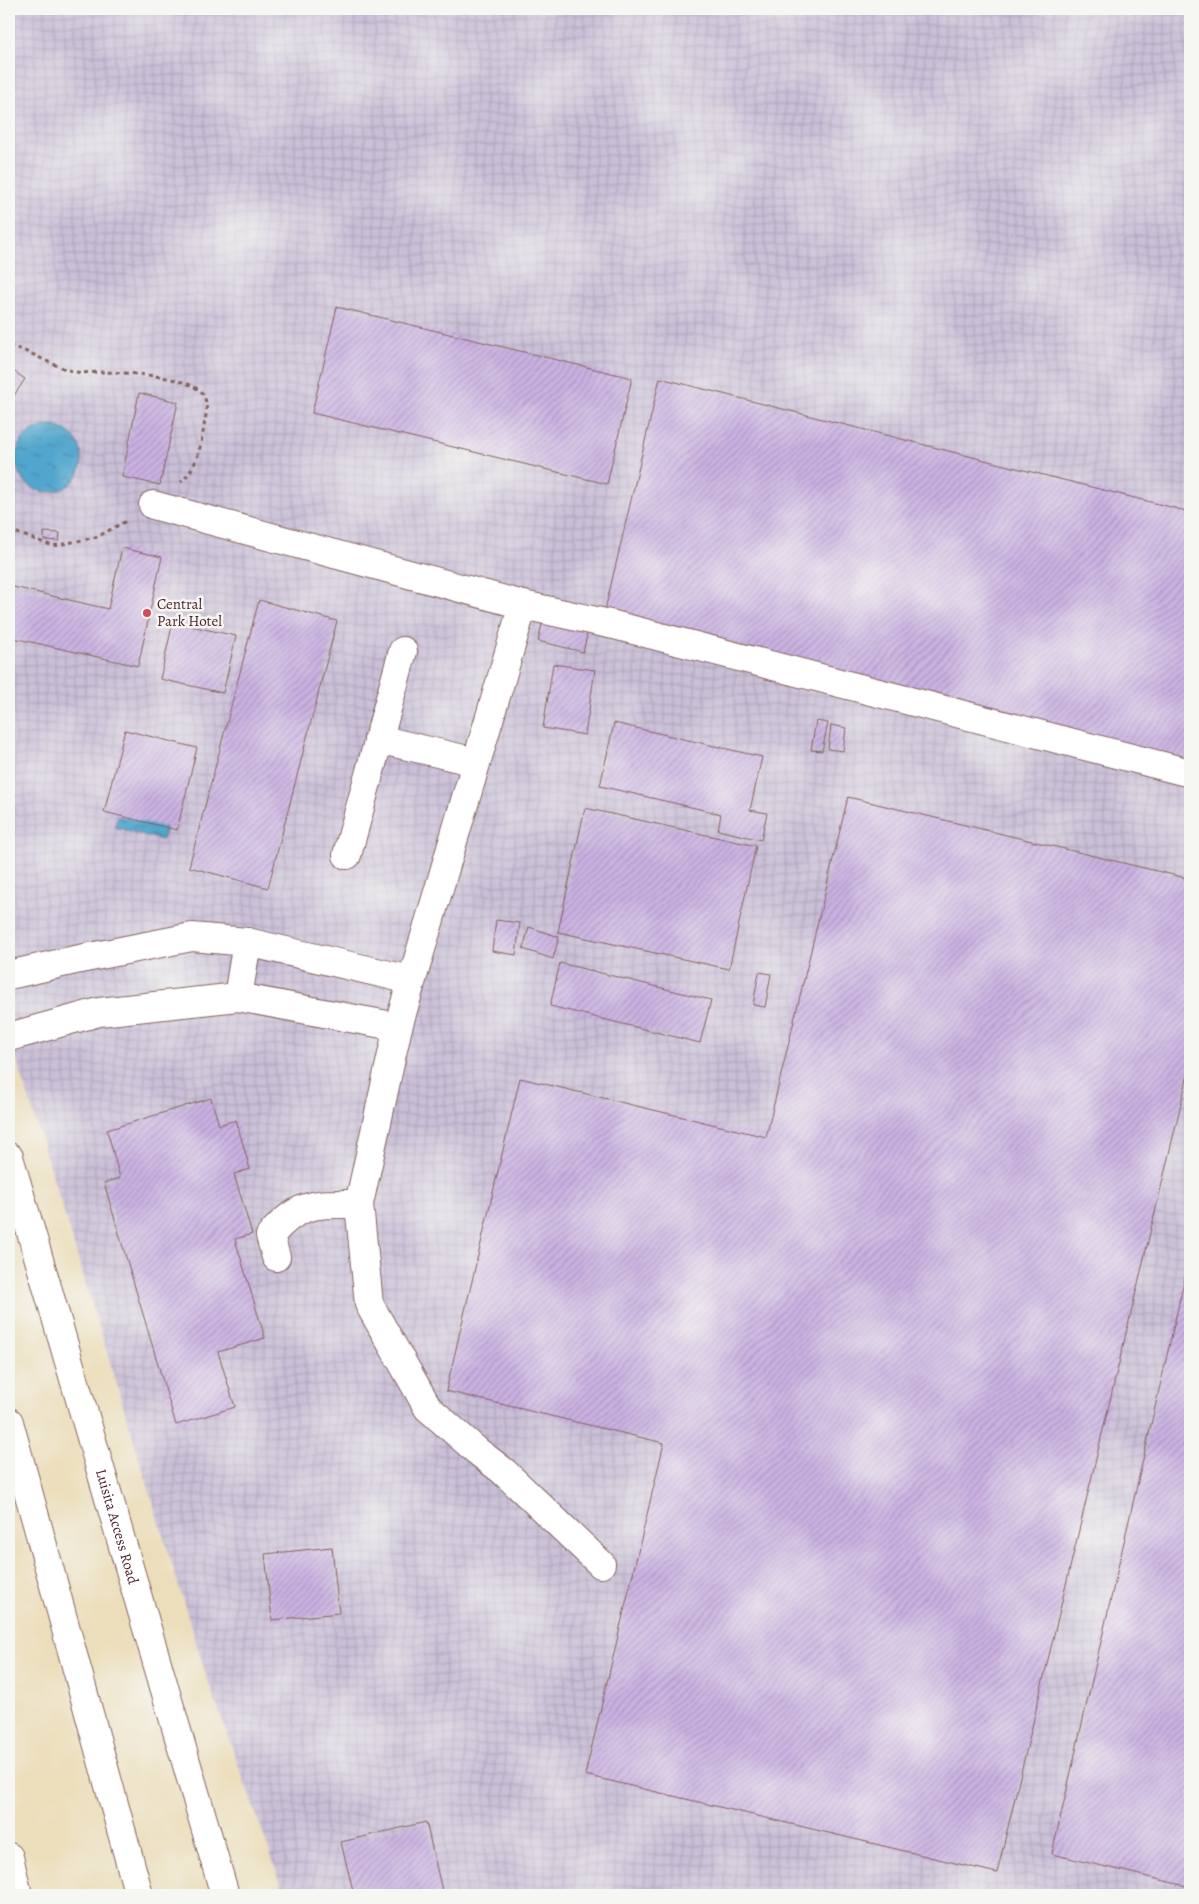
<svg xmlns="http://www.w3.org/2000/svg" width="1199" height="1904" font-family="Alegreya,serif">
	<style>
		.industrial { fill: url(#industrial-grid) }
		.water { fill: url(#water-ripples); stroke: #4e627c }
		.building { fill: url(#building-hatch) }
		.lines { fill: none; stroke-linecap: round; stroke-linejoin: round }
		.minor-casing { stroke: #83625d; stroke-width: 30 }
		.major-casing { stroke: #83625d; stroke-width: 30 }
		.path { stroke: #83625d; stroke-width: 3; stroke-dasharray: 4 4; stroke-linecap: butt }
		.minor { stroke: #fff; stroke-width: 28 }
		.major { stroke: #fff; stroke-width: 28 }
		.poi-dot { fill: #d1495b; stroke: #f6f6f2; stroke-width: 2 }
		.labels { text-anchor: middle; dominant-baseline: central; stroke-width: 5; stroke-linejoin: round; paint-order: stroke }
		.poi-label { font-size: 15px; fill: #4a1f2b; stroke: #f6f6f2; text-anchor: start }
		.street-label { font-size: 15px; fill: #4a1f2b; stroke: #f6f6f2 }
	</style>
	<defs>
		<pattern id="industrial-grid" width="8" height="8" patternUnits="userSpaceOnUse" patternTransform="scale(1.25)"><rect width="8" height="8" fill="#c9bfd7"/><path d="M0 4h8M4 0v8" fill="none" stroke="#aea4b9"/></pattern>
		<pattern id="water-ripples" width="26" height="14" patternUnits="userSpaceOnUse" patternTransform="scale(1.25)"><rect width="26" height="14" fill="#51a6cd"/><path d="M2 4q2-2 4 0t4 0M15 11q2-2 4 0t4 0" fill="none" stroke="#4587a7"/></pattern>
		<pattern id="building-hatch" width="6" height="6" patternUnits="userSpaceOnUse" patternTransform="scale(1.25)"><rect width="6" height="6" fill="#cbb3e3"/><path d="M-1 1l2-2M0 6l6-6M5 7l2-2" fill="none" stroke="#a791b8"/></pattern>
	</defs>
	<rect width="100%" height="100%" fill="#f6f6f2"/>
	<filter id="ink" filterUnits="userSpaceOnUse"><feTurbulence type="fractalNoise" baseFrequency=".02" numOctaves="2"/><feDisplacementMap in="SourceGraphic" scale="10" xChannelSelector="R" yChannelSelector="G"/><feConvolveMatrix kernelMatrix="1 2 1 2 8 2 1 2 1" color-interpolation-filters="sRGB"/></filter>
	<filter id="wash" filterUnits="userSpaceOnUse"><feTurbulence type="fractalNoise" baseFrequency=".0096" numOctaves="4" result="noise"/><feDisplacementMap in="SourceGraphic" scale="20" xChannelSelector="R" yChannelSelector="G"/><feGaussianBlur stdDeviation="1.12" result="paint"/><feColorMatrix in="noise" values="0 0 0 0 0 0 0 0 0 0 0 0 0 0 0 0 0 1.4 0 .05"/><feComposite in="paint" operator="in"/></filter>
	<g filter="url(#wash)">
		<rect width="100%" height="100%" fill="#ecdebb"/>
		<path class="industrial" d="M9,9H1190V1895H285L207,1678L9,1034Z"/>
		<g class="water">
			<circle cx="49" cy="459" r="33"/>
			<path d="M134,756L181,768L162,840L115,827Z"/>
		</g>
		<g id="blocks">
			<g class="building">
				<path d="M337,307L632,378L607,484L312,413Z"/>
				<path d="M9,368L25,379L9,403Z"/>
				<path d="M660,378L1190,512V764L605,610Z"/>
				<path d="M139,393L178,402L160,485L122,477Z"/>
				<path d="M44,532L60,533L59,541L44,540Z"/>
				<path d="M122,548L162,557L138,666L9,637V586L108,609Z"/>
				<path d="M259,600L337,621L268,888L189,867Z"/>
				<path d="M543,620L588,631L583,652L538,641Z"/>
				<path d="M173,622L236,636L223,693L160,679Z"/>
				<path d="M553,664L595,670L585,735L543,728Z"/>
				<path d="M816,721L828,723L822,751L811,750Z"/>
				<path d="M614,723L762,757L750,810L767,813L761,840L718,830L721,814L600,786Z"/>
				<path d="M831,725L846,728L843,751L828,749Z"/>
				<path d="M125,730L197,748L177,830L104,812Z"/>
				<path d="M848,797L1190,879V1066L997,1873L585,1775L664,1443L446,1391L520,1078L766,1137Z"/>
				<path d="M585,808L756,846L729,969L558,932Z"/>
				<path d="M496,920L520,923L516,955L492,951Z"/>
				<path d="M529,927L559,937L553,959L523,949Z"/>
				<path d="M560,963L711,1000L700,1043L550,1006Z"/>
				<path d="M759,972L771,974L765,1007L753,1005Z"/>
				<path d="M211,1098L219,1125L236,1120L250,1169L234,1174L252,1234L235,1239L265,1338L218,1352L235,1407L176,1425L104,1183L120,1178L107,1130Z"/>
				<path d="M1189,1260H1190V1887L1052,1854Z"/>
				<path d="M332,1547L339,1613L272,1620L265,1554Z"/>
				<path d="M426,1822L443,1895H354L341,1842Z"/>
			</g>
		</g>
	</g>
	<g filter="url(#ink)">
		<use href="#blocks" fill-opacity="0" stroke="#83625d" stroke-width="1"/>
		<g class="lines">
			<defs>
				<g id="minor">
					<path d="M153,505L523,605L398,1027L359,1204L369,1304L428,1408L477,1451L503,1471L601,1564"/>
					<path d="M523,605L614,625L1190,773"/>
					<path d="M378,739L476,762"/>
					<path d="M347,855L403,651"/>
					<path d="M9,975L75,960L192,937L247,942L411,980"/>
					<path d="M238,997L247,942"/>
					<path d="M9,1037L99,1012L238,997L398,1027"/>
					<path d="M276,1257L270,1236C299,1201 317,1204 359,1204"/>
					<path d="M9,1857L18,1895"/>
				</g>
				<g id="major">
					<path id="s1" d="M9,1157L225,1895"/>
					<path d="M9,1422L139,1895"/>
				</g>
			</defs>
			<use href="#minor" class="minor-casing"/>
			<use href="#major" class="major-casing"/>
			<g class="path">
				<path d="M9,346C31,351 50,365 72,371C81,374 93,372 103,372C127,373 186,375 202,393C209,402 206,416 204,426C201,446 197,468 181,482"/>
				<path d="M9,530L53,546L97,537L128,520"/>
			</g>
			<use href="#minor" class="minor"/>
			<use href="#major" class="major"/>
		</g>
	</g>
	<circle class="poi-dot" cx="147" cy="613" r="5"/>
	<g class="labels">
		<g class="poi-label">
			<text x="157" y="604">Central<tspan x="157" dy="17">Park Hotel</tspan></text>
		</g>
		<g class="street-label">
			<text stroke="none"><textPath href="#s1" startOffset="385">Luisita Access Road</textPath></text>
		</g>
	</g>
	<rect width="1199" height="1904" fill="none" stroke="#f6f6f2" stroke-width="30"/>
</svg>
